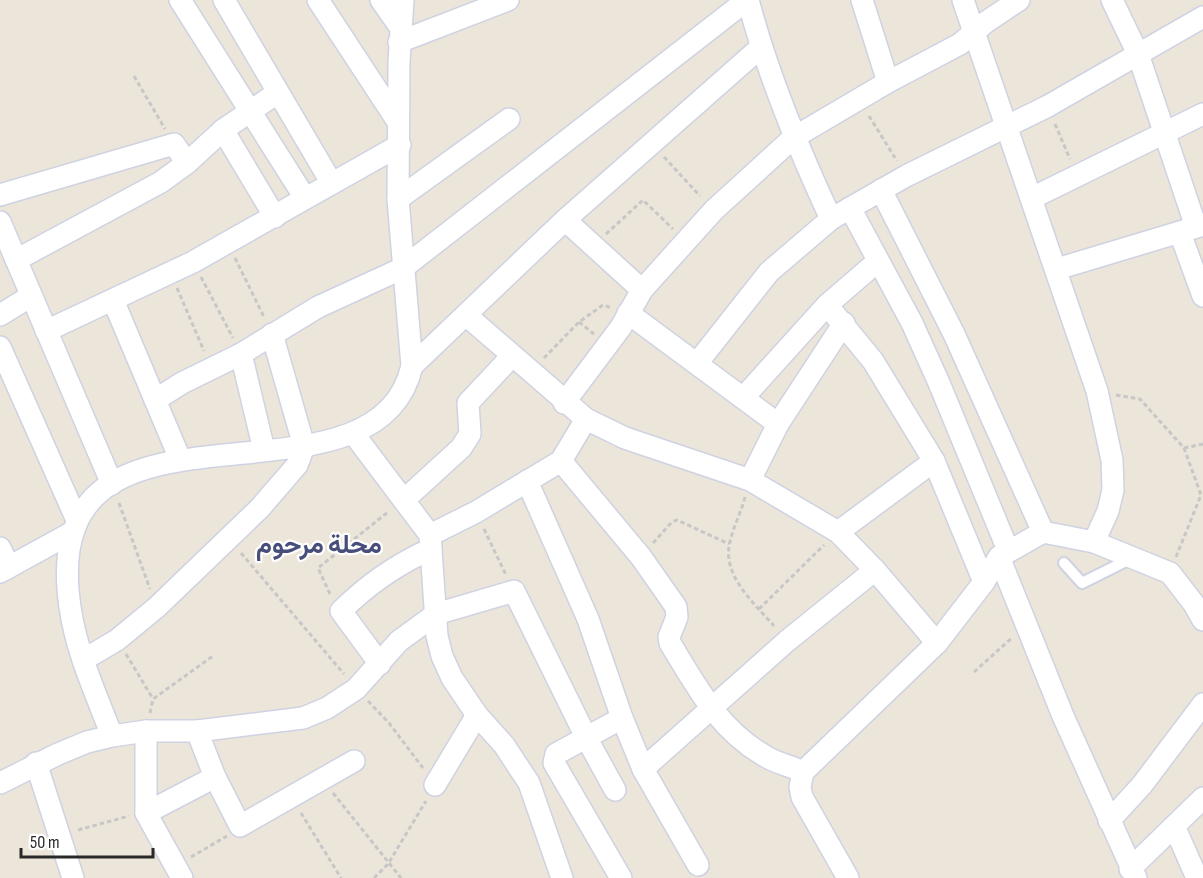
<svg xmlns="http://www.w3.org/2000/svg" width="1203" height="878" font-family="'Sofia Sans Condensed',Vazirmatn,sans-serif">
	<style>
		.lines { fill: none; stroke-linecap: round; stroke-linejoin: round }
		.lane-casing { stroke: #cfd2e2; stroke-width: 14 }
		.street-casing { stroke: #cfd2e2; stroke-width: 24 }
		.path { stroke: #c7c7c7; stroke-width: 3; stroke-dasharray: 4.5 3; stroke-linecap: butt }
		.lane { stroke: #fff; stroke-width: 10 }
		.street { stroke: #fff; stroke-width: 21 }
		.labels { text-anchor: middle; dominant-baseline: central; stroke-width: 4.5; stroke-linejoin: round; paint-order: stroke }
		.district-label { font-size: 26px; font-weight: bold; fill: #484e7a; stroke: #fff }
	</style>
	<rect width="100%" height="100%" fill="#ece5da"/>
	<g class="lines">
		<defs>
			<path id="lane" d="M1064,563L1082,583L1132,558"/>
			<g id="street">
				<path d="M180,0L305,198"/>
				<path d="M224,0L331,182"/>
				<path d="M318,0L398,122"/>
				<path d="M381,0L400,27"/>
				<path d="M748,0C768,76 798,148 831,219"/>
				<path d="M862,0L888,82"/>
				<path d="M963,0L1097,391L1112,460L1113,490L1108,511L1094,542"/>
				<path d="M1112,0L1138,54L1196,227"/>
				<path d="M399,42L508,0"/>
				<path d="M223,130L275,217"/>
				<path d="M881,190L954,334L1043,532"/>
				<path d="M0,195L174,144L187,163"/>
				<path d="M1032,198L1203,114"/>
				<path d="M398,199L509,119"/>
				<path d="M850,208L912,323L939,383L1008,550"/>
				<path d="M565,220L642,290"/>
				<path d="M0,222L112,484"/>
				<path d="M1180,233L1203,296"/>
				<path d="M16,260L161,182L187,163L223,130L277,93"/>
				<path d="M1057,269L1203,225"/>
				<path d="M113,300L180,459"/>
				<path d="M827,305L873,361L934,461L984,582"/>
				<path d="M628,313L778,424"/>
				<path d="M0,315L31,296"/>
				<path d="M467,316L586,419L625,438L750,480L838,532L875,570L937,643"/>
				<path d="M46,331L193,262L400,145"/>
				<path d="M0,347L76,518"/>
				<path d="M241,354L264,450"/>
				<path d="M698,362L769,272L831,219L906,176L1048,106L1203,17"/>
				<path d="M412,366L565,220L761,47"/>
				<path d="M743,398L827,305L878,261"/>
				<path d="M155,400L182,383L241,354L318,307L403,268L747,0"/>
				<path d="M564,403L621,327L642,290L714,210L793,138L888,82L960,44L986,22L1019,0"/>
				<path d="M353,433L430,535L437,636L442,656L452,678L477,715L504,745L529,783L562,878"/>
				<path d="M561,461L641,557L676,607L677,617L669,637L670,643C696,686 719,730 765,756C776,763 791,766 803,772"/>
				<path d="M750,480L778,424L844,323"/>
				<path d="M527,481L588,619L622,718L643,769L698,865"/>
				<path d="M404,500L461,448L470,434L468,403L512,356"/>
				<path d="M838,532L934,461"/>
				<path d="M430,535L476,512L561,461L586,419"/>
				<path d="M0,548L9,567"/>
				<path d="M999,557L1063,716L1136,878"/>
				<path d="M0,572L71,533"/>
				<path d="M83,660L117,640L157,607L260,508L297,465L304,446L272,334"/>
				<path d="M380,664L341,611C368,584 395,565 431,549"/>
				<path d="M146,731V813L182,878"/>
				<path d="M197,731L215,777L240,826L354,761"/>
				<path d="M112,736C96,694 76,651 70,607C34,363 374,529 412,366L398,199L399,62L403,0"/>
				<path d="M36,763L73,878"/>
				<path d="M643,769L787,641L875,570"/>
				<path d="M0,783L58,754L87,742L112,736L146,731H197L303,718L327,708L356,689L399,641L436,614L514,591L587,739L615,790"/>
				<path d="M435,785L477,715"/>
				<path d="M146,813L215,777"/>
				<path d="M1109,821L1142,785L1203,704"/>
				<path d="M1175,828L1197,878"/>
				<path d="M1130,869L1203,798"/>
				<path d="M621,878L554,763L556,754L622,718"/>
				<path d="M848,878L802,797L800,787L803,772L937,643L984,582L999,557L1043,532L1094,542L1170,573L1194,604L1203,620"/>
			</g>
		</defs>
		<use href="#lane" class="lane-casing"/>
		<use href="#street" class="street-casing"/>
		<g class="path">
			<path d="M134,76L165,129"/>
			<path d="M869,116L897,161"/>
			<path d="M1055,124L1070,159"/>
			<path d="M664,157L700,196"/>
			<path d="M606,234L643,200L673,229"/>
			<path d="M235,258L264,317"/>
			<path d="M201,277L233,338"/>
			<path d="M177,288L204,351"/>
			<path d="M579,322L594,334"/>
			<path d="M544,358L579,322L603,305L612,308"/>
			<path d="M1116,395L1140,399L1184,448L1201,495L1176,557"/>
			<path d="M1184,448L1203,444"/>
			<path d="M745,497C741,513 733,527 730,542C721,575 755,604 774,626"/>
			<path d="M119,503L150,589"/>
			<path d="M484,529L506,575"/>
			<path d="M653,543L672,522L677,520L729,544"/>
			<path d="M241,553L344,674"/>
			<path d="M330,594L318,568L388,512"/>
			<path d="M759,609L824,545"/>
			<path d="M126,654L153,699"/>
			<path d="M974,672L1013,637"/>
			<path d="M368,701L389,723L423,768"/>
			<path d="M150,713L153,699L213,656"/>
			<path d="M333,793L401,878"/>
			<path d="M301,813L341,878"/>
			<path d="M78,830L129,816"/>
			<path d="M191,857L227,836"/>
			<path d="M374,878L388,864L426,801"/>
		</g>
		<use href="#lane" class="lane"/>
		<use href="#street" class="street"/>
	</g>
	<g class="labels">
		<g class="district-label">
			<text x="319" y="545">محلة مرحوم</text>
		</g>
	</g>
	<path d="M21 848v9h132v-9" fill="none" stroke="#292929" stroke-width="3"/>
	<text x="30" y="848" font-size="18" fill="#292929" stroke="#ffffff" stroke-width="4.5" paint-order="stroke">50 m</text>
</svg>
